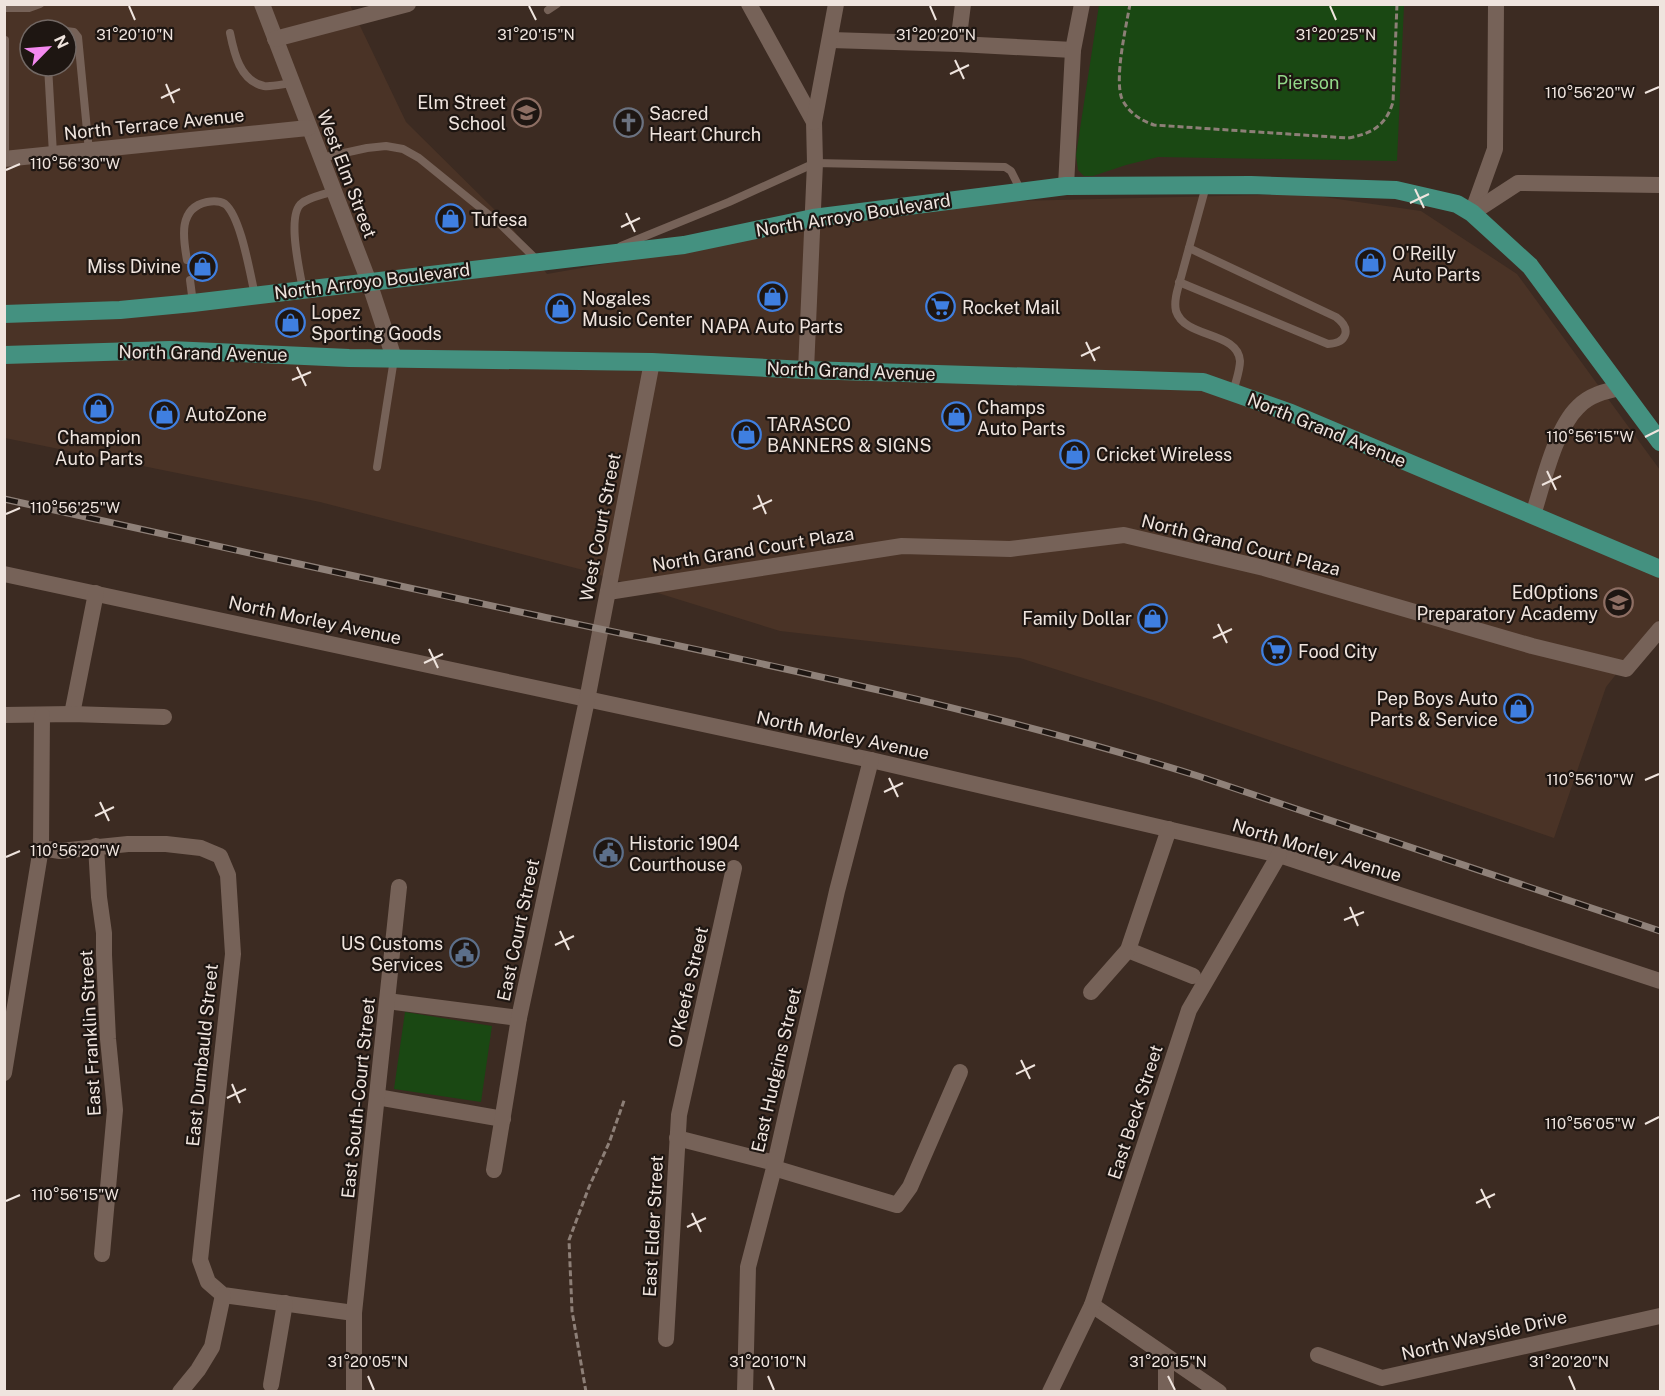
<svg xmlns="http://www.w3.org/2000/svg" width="1665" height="1396" font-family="'Public Sans',sans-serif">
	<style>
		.built { fill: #4a3326; fill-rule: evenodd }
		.green { fill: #1a4813 }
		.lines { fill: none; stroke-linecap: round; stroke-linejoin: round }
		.path { stroke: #8d7f77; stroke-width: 3; stroke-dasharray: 6 3; stroke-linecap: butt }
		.lane { stroke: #766258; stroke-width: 8 }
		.street { stroke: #766258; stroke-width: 16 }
		.primary { stroke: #449180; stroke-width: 18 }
		.rail-casing { stroke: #8f8179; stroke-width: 7 }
		.rail { stroke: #1e1612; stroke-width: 4.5; stroke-dasharray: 14; stroke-linecap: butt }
		.ticks { fill: none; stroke: #efe4de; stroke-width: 2 }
		.labels { text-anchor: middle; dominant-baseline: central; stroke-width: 4.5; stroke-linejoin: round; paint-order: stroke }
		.park-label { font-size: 18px; fill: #92d788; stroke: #1e1612 }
		.poi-label { font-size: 18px; fill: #efe4de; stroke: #1e1612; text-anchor: start }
		.street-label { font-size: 18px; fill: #efe4de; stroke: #1e1612 }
		.ticks-label { font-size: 15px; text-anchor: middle; fill: #efe4de; stroke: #1e1612; stroke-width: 4.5; stroke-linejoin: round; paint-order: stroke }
	</style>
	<rect width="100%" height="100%" fill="#3c2b22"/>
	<path class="built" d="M4,5H350L406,122L509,224L547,274L730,242L855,217L1011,201L1303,194L1421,211L1517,274L1660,470V619L1606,687L1554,838L1156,701L1020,658L780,631L587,571L320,502L5,438ZM30,30H66V66H30Z"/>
	<g class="green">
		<path d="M1099,5H1404L1397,161L1158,157L1126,165L1093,176H1084L1078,170L1076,155Z"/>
		<path d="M405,1012L492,1026L481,1102L394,1089Z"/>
	</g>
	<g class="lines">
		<g class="path">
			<path d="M1130,4C1126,27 1114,79 1122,99C1129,113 1140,120 1154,125L1348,138C1371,134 1386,126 1393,102L1397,4"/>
			<path d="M586,1392L572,1311L569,1240L589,1187L609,1143L625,1098"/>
		</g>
		<g class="lane">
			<path d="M4,8H29L40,4"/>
			<path d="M548,10L557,4"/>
			<path d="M66,31L74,32L78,37L89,151"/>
			<path d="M230,33C234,53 240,81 264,86C272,87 283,84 292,83"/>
			<path d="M5,40V159"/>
			<path d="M48,66L53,154"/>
			<path d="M321,158L367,148L386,146L403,149L419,158L499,223L538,261"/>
			<path d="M1206,186L1178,288C1176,295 1174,303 1176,311C1185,339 1238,331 1240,361C1240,371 1235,383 1233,393"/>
			<path d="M621,246L729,202L815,163L1005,167L1011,171L1021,191"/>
			<path d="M187,260C183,238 178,208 207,202C212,201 220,201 225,204C241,217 250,274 255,295"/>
			<path d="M190,280L193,303"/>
			<path d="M1179,282L1328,344C1347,343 1352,329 1336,317L1189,248"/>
			<path d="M303,290C300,272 286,214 302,203C310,197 323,195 333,191"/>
			<path d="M377,467L394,359"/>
		</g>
		<g class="street">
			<path d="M262,4L369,282L394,358"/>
			<path d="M749,4L814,122L815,163L806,370"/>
			<path d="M275,39L408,4"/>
			<path d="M831,40L958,44L1073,50"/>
			<path d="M958,44L963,4"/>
			<path d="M814,122L836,4"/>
			<path d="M4,159L308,128"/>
			<path d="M1066,186L1073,50L1082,4"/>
			<path d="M1472,213L1495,149L1496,4"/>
			<path d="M1472,213L1518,183L1660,185"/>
			<path d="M1533,515C1543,484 1555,429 1578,407C1589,395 1606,391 1620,388"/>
			<path d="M4,574L871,760L1279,855L1660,981"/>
			<path d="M608,592L902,546L1010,549L1124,535L1264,568L1532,646L1626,669L1660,629"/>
			<path d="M72,714L96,593"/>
			<path d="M4,715L72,714L164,717"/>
			<path d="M96,846L99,897L104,933V955L108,1039L115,1110L102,1254"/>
			<path d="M41,848L60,851L128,844H166L201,848L220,856L228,875L233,954L200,1260L208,1282L223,1295L354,1313"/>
			<path d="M1128,950L1193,976"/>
			<path d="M1091,992L1128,950L1169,829"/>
			<path d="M387,1001L519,1018"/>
			<path d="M4,1073L41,848L42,715"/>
			<path d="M377,1097L503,1119"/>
			<path d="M677,1138L775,1163"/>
			<path d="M774,1168L897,1205L910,1187L960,1072"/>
			<path d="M494,1170L519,1018L587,700L652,362"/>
			<path d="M1092,1305L1219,1392"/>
			<path d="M666,1339L679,1115L734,868"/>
			<path d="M1318,1355L1382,1378L1660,1316"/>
			<path d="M1166,1360V1392"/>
			<path d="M271,1385L285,1303"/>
			<path d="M180,1392L198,1370L212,1347L223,1295"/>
			<path d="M354,1392V1313L399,887"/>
			<path d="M745,1392L748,1267L774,1168L837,891L871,760"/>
			<path d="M1050,1392L1092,1305L1189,1010L1279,855"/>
		</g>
		<g class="primary">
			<path d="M4,314L120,310L193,303L684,245L813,218L1066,186L1251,185L1396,190L1457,204L1472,213L1530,266L1660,442"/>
			<path d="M4,355L170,350L349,358L652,362L806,370L1203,382L1291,413L1660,569"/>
		</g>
		<defs>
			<path id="rail" d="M4,499C181,538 357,577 534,615C757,662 980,708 1198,776L1660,931"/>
		</defs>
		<use href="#rail" class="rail-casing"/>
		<use href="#rail" class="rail"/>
	</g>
	<path class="ticks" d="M129,6L135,20M529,6L536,20M930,6L936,20M1330,6L1336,20M955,60L964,79M950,74L969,65M166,84L174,103M1645,93L1659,87M161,98L180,89M6,170L20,164M1415,189L1424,208M1410,203L1429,194M626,213L635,232M621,227L640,218M1086,342L1095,361M1081,356L1100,347M297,367L306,386M292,380L311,372M1645,437L1659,430M1547,471L1556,490M1542,485L1561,476M758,495L766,514M753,509L772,500M6,514L20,508M1218,624L1227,643M1213,638L1232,629M429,649L438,668M424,663L443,654M889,778L898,797M1645,780L1659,774M884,792L903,783M100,802L109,821M95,816L114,807M6,857L20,851M1350,907L1358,926M1344,920L1364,912M560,931L569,950M555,945L574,936M1021,1060L1030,1079M1016,1074L1035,1065M232,1084L240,1103M227,1098L246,1089M1645,1124L1659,1117M1481,1189L1490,1208M6,1201L20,1195M1476,1203L1495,1194M692,1213L701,1232M687,1227L706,1218M368,1376L374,1390M768,1376L774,1390M1168,1376L1175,1390M1569,1376L1575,1390"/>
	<defs>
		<symbol id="school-ring" viewBox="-11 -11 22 22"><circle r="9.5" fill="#1e1612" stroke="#8d6e63" stroke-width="1.5"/><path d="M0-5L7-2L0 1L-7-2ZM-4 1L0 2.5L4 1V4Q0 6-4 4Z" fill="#8d6e63"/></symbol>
		<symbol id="church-ring" viewBox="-11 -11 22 22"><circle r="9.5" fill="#1e1612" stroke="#6b7280" stroke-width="1.5"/><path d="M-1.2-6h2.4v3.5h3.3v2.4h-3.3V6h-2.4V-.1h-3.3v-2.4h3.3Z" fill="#6b7280"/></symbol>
		<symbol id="shop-ring" viewBox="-11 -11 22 22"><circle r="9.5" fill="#1e1612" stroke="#3f7fe0" stroke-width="1.5"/><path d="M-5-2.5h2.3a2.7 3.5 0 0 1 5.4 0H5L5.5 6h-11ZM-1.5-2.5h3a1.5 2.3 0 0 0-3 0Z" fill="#3f7fe0"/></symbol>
		<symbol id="supermarket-ring" viewBox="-11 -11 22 22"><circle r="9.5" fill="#1e1612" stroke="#3f7fe0" stroke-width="1.5"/><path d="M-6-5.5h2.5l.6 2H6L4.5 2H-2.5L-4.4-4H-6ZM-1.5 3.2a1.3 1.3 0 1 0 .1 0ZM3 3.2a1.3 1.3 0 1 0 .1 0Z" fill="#3f7fe0"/></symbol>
		<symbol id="civic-ring" viewBox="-11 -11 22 22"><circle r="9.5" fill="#1e1612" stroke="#5c6f8a" stroke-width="1.5"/><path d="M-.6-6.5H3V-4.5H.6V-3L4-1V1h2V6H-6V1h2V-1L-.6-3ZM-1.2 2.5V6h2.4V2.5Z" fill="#5c6f8a"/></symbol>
	</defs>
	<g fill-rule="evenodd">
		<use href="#school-ring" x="510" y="96" width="33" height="33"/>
		<use href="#church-ring" x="612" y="106" width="33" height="33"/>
		<use href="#shop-ring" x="434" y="202" width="33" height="33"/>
		<use href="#shop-ring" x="1354" y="246" width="33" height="33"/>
		<use href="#shop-ring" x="186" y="250" width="33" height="33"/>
		<use href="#shop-ring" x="756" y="280" width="33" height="33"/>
		<use href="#supermarket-ring" x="924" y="290" width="33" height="33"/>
		<use href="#shop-ring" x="544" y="292" width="33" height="33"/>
		<use href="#shop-ring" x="274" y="306" width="33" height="33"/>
		<use href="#shop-ring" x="82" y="392" width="33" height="33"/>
		<use href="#shop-ring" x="148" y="398" width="33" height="33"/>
		<use href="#shop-ring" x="940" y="400" width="33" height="33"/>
		<use href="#shop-ring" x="730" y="418" width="33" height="33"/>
		<use href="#shop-ring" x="1058" y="438" width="33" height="33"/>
		<use href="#school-ring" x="1602" y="586" width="33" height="33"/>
		<use href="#shop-ring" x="1136" y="602" width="33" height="33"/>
		<use href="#supermarket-ring" x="1260" y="634" width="33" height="33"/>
		<use href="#shop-ring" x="1502" y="692" width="33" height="33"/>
		<use href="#civic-ring" x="592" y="836" width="33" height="33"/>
		<use href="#civic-ring" x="448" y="936" width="33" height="33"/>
	</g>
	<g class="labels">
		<g class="park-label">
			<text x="1308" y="82">Pierson</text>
		</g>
		<g class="poi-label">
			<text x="506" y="102" text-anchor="end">Elm Street<tspan x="506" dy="21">School</tspan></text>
			<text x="649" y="113">Sacred<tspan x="649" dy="21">Heart Church</tspan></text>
			<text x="471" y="219">Tufesa</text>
			<text x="1392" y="253">O'Reilly<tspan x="1392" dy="21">Auto Parts</tspan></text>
			<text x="181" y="266" text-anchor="end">Miss Divine</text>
			<text x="582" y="298">Nogales<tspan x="582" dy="21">Music Center</tspan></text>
			<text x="962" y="307">Rocket Mail</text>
			<text x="311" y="312">Lopez<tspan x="311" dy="21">Sporting Goods</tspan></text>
			<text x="772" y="326" text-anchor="middle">NAPA Auto Parts</text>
			<text x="977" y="407">Champs<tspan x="977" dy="21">Auto Parts</tspan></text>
			<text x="185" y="414">AutoZone</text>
			<text x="767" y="424">TARASCO<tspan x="767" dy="21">BANNERS &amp; SIGNS</tspan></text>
			<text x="99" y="437" text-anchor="middle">Champion<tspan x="99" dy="21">Auto Parts</tspan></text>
			<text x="1096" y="454">Cricket Wireless</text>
			<text x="1598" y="592" text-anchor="end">EdOptions<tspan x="1598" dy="21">Preparatory Academy</tspan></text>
			<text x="1132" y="618" text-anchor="end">Family Dollar</text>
			<text x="1298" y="651">Food City</text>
			<text x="1498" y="698" text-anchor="end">Pep Boys Auto<tspan x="1498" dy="21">Parts &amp; Service</tspan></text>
			<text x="629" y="843">Historic 1904<tspan x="629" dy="21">Courthouse</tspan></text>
			<text x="443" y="943" text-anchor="end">US Customs<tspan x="443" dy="21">Services</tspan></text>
		</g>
		<g class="street-label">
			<text transform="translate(154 124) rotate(-6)">North Terrace Avenue</text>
			<text transform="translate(347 174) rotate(69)">West Elm Street</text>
			<text transform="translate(853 215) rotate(-9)">North Arroyo Boulevard</text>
			<text transform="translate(372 281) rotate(-7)">North Arroyo Boulevard</text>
			<text transform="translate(203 353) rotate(1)">North Grand Avenue</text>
			<text transform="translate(851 371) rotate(2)">North Grand Avenue</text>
			<text transform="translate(1327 430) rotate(22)">North Grand Avenue</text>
			<text transform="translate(600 527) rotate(-79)">West Court Street</text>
			<text transform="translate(1241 545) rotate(14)">North Grand Court Plaza</text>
			<text transform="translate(753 549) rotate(-9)">North Grand Court Plaza</text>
			<text transform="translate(315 620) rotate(12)">North Morley Avenue</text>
			<text transform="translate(843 735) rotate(12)">North Morley Avenue</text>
			<text transform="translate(1317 850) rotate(17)">North Morley Avenue</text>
			<text transform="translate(518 930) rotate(-78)">East Court Street</text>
			<text transform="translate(688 987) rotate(-77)">O'Keefe Street</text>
			<text transform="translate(90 1033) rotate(-93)">East Franklin Street</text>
			<text transform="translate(202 1055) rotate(-84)">East Dumbauld Street</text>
			<text transform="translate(776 1070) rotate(-77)">East Hudgins Street</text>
			<text transform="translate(358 1098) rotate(-84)">East South-Court Street</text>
			<text transform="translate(1135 1112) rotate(-72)">East Beck Street</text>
			<text transform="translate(653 1226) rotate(-87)">East Elder Street</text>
			<text transform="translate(1484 1335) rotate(-13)">North Wayside Drive</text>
		</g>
	</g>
	<g class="ticks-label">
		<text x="135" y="40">31°20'10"N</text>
		<text x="536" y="40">31°20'15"N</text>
		<text x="936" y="40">31°20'20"N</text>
		<text x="1336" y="40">31°20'25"N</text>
		<text x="1590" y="98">110°56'20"W</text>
		<text x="75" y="169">110°56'30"W</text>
		<text x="1590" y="442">110°56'15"W</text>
		<text x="75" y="513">110°56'25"W</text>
		<text x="1590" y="785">110°56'10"W</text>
		<text x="75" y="856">110°56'20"W</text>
		<text x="1590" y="1129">110°56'05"W</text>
		<text x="75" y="1200">110°56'15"W</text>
		<text x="368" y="1367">31°20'05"N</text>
		<text x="768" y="1367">31°20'10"N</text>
		<text x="1168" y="1367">31°20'15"N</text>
		<text x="1569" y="1367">31°20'20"N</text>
	</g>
	<rect width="1665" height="1396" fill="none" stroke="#efe4de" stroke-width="12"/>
	<g transform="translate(48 48) rotate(65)"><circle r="28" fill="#1e1612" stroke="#726864" stroke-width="1.5"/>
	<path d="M0-4.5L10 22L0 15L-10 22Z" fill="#f489f0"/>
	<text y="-9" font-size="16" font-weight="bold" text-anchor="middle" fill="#efe4de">N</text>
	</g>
</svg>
